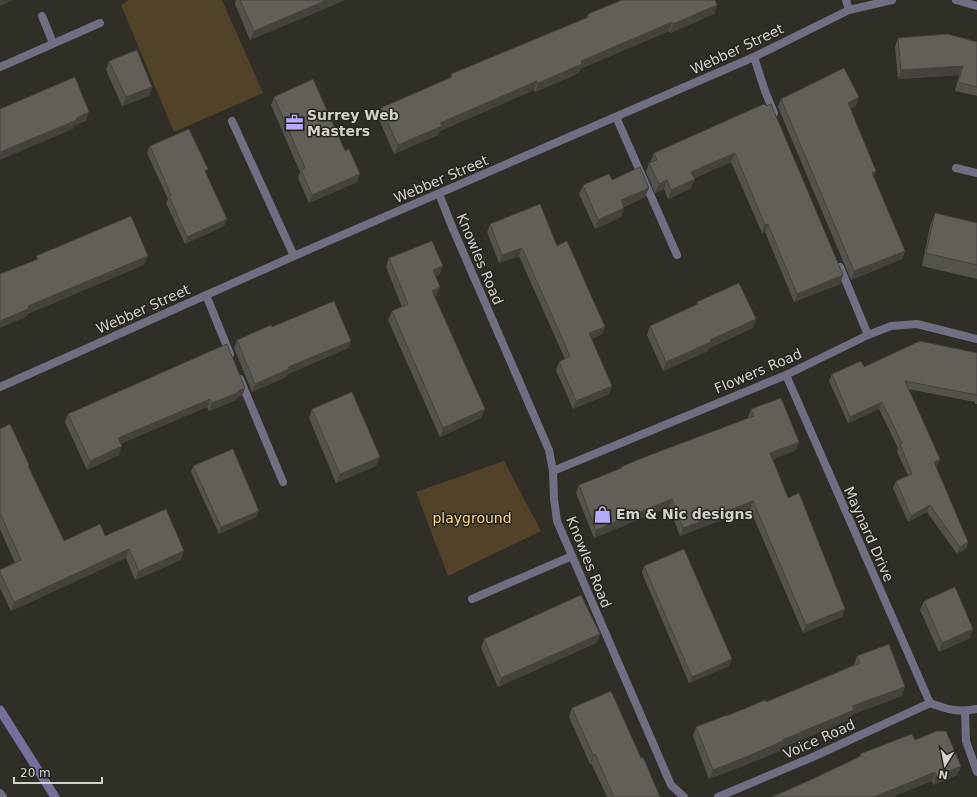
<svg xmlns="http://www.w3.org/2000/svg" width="977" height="797" font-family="'DejaVu Sans',sans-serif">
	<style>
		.green { fill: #514329 }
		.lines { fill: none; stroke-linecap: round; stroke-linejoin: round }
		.stream { stroke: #756f9d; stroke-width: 9 }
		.lane { stroke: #706e83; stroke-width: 8 }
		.street { stroke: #706e83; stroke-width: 8 }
		.wall { fill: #55524c }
		.shaded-wall { fill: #45423e }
		.building { fill: #635f58; stroke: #45423e }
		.labels { text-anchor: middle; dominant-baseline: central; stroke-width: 3; stroke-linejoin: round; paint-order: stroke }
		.street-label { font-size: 14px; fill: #d3d1cd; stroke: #27241d }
		.poi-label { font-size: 14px; font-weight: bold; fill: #d3d1cd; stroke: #27241d; text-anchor: start }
		.park-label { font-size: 14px; fill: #fdd58d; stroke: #27241d }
	</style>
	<rect width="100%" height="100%" fill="#312d27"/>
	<g class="green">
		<path d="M129,0H222L263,93L174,132L121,5Z"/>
		<path d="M504,461L541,531L448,576L416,492Z"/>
	</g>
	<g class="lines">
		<path class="stream" d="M0,710L55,797"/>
		<g class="lane">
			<path d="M616,117L677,255"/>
			<path d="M232,121L294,256"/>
			<path d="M956,168L977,173"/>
			<path d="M206,295L230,354"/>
			<path d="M240,379L283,482"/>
			<path d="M472,599L572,556"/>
		</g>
		<g class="street">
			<path d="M846,0L849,10"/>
			<path d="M956,0L977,6"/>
			<path d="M42,16L53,43"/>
			<path d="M754,57L765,91L774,113"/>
			<path d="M0,67L100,23"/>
			<path d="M439,194L453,229L549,450L553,471L554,499L557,521L671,785L684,797"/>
			<path d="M840,267L868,335"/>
			<path d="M786,375L930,703"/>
			<path d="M0,387L294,256L754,57L849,10L892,0"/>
			<path d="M553,471L786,375L868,335L891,326L917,324L977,339"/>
			<path d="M930,703C946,709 959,713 977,709"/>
			<path d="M965,711L966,741L977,772"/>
			<path d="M0,793L3,797"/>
			<path d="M718,797L815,756L930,703"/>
		</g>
	</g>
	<g class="wall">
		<path d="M236,0H345L250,40L235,4Z"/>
		<path d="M717,5L714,14L670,33L669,31L580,69L579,73L535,92L534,90L440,131L438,135L394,154L378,117L381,108L450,78L451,74L586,18L588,14Z"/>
		<path d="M898,38L977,42V96L955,91L959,75L898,79L895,47Z"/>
		<path d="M109,61L152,87L149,96L122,106L106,70Z"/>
		<path d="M274,97L345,151L357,182L309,203L298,178L300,172L271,105Z"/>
		<path d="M781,99L856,106L851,108L874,177L905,251L902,259L851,280L778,107Z"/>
		<path d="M764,104L843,275L840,284L794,302L765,232L762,233L731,162L694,178L691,188L668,199L664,189L655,193L646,172L649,163L652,162L651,161L654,153Z"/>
		<path d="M150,146L206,173L227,219L224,226L185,244L166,203L168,199L147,153Z"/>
		<path d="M612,180L649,188L645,197L624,207L621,217L595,229L579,194L583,185Z"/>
		<path d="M935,213L977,223V279L922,266L930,226Z"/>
		<path d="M490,224L557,246L605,327L602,334L592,339L609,394L573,409L556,370L559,362L565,359L519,256L499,263L487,232Z"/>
		<path d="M389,258L443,266L439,275L435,277L440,287L436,296L435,297L485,409L481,418L440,437L388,320L392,311L402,307L386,267Z"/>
		<path d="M697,302L756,319L753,328L709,348L708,351L663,371L647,335L650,326L696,306Z"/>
		<path d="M272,327L351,341L348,348L288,374L286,377L252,392L234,348L237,340Z"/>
		<path d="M227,344L242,396L236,398V400L209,411L207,407L120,444L119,455L87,470L65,422L68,414Z"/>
		<path d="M977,353V404H975V402L908,389L940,459L937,466H936L968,542L966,549L957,554L927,512L908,522L893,488L896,481L908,476L897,451L898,448L879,409L848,423L829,381L832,374L864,367Z"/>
		<path d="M312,409L380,457L376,466L336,483L309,418Z"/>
		<path d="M751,409L799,442L796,450L773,459L788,498L845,609L842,617L803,633L750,509L680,536L669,507L594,538L576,493L579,485L621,469V467L749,418L748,417Z"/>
		<path d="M0,429L29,467L64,541L105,536L181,560L135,580L126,558L11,611L0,588V570L15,563L0,529Z"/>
		<path d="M193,466L256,517L219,534L191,472Z"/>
		<path d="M644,566L729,666L689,683L642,573Z"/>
		<path d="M924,601L970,638L939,652L920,610Z"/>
		<path d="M600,634L596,643L498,687L481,648L484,639Z"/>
		<path d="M857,656L902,696L853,714L851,719L781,748L780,751L743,766L709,779L693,736L696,727L766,702L854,665Z"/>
		<path d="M572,708L641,758L660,797H607L591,763L590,764L569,717Z"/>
		<path d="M915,740L961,766L957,775L933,785L932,781L817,777L860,756V754Z"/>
	</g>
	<g class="shaded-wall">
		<path d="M0,0H14L0,6Z"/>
		<path d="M327,0H345L250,40L254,31Z"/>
		<path d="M717,5L714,14L670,33L673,24Z"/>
		<path d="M672,22L669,31L580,69L579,73L535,92L538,83L581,61Z"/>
		<path d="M963,66L959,75L898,79L901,70Z"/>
		<path d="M537,81L534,90L440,131L438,135L394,154L398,145L440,123Z"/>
		<path d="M152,87L149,96L122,106L126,97Z"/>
		<path d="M859,97L856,106L845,111L848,103Z"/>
		<path d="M89,112L86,121L74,126L73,129L0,160V152Z"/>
		<path d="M735,153L731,162L688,181L691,172Z"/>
		<path d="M876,171L873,179L872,173Z"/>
		<path d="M360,174L357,182L309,203L312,195Z"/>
		<path d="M695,179L691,188L668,199L671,190Z"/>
		<path d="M667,180L664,189L655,193L659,184Z"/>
		<path d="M649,188L645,197L618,209L621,200Z"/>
		<path d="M624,208L621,217L595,229L598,220Z"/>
		<path d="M227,219L224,226L185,244L187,237Z"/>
		<path d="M768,224L765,232L762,233L765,225Z"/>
		<path d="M522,248L519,256L499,263L502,255Z"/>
		<path d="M905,251L902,259L851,280L854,271Z"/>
		<path d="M148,256L144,265L28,314L26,317L0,328V321L28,306Z"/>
		<path d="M443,266L439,275L429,279L433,270Z"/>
		<path d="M843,275L840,284L794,302L797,294Z"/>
		<path d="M440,287L436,296L429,300L432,291Z"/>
		<path d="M756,319L753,328L709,348L708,351L663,371L666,362L710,340Z"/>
		<path d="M605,327L602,334L587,341L589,333Z"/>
		<path d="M351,341L348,348L288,374L286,377L252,392L255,384L288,367Z"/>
		<path d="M612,386L609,394L573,409L576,401Z"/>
		<path d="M245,388L242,396L236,398V400L209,411L212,403Z"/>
		<path d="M210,399L207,407L115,446L118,438Z"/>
		<path d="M882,402L879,409L848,423L850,417Z"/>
		<path d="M485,409L481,418L440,437L443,428Z"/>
		<path d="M799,442L796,450L768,462L770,453Z"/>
		<path d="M122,446L119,455L87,470L90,461Z"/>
		<path d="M380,457L376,466L336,483L340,474Z"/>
		<path d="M940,459L937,466L932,468L934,462Z"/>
		<path d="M672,499L669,507L594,538L596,530Z"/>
		<path d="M753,501L750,509L680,536L683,528Z"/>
		<path d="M930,505L927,512L908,522L911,516Z"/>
		<path d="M259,511L256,517L219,534L221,527Z"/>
		<path d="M968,542L966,549L957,554L960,547Z"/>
		<path d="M129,549L126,558L11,611L14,602Z"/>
		<path d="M184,551L181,560L135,580L139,571Z"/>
		<path d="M845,609L842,617L803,633L806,625Z"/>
		<path d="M973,629L970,638L939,652L942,643Z"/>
		<path d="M600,634L596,643L498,687L501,678Z"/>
		<path d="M732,659L729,666L689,683L692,677Z"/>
		<path d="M905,687L902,696L853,714L851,719L781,748L780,751L743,766L709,779L713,770L782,740L852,706Z"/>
		<path d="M595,754L591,763L590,764L593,755Z"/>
		<path d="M961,766L957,775L933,785L936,776Z"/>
		<path d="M935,772L932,781L893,797H874Z"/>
	</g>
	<g class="building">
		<path d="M240,0H327L254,31Z"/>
		<path d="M622,0H715L717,5L673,24L672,22L581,61L582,64L538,83L537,81L440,123L442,126L398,145L381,108L452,77L451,74L589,17L588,14Z"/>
		<path d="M947,34L977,42V87L958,82L963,66L901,70L898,38Z"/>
		<path d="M137,50L152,87L126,97L109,61Z"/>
		<path d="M844,68L859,97L848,103L876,171L872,173L905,251L854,271L781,99Z"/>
		<path d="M75,77L89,112L76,118L77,120L0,152V109Z"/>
		<path d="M313,79L345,151L349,149L360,174L312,195L301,170L305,168L274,97Z"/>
		<path d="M764,104L766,106L771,104L843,275L797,294L768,224L765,225L735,153L691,172L695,179L671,190L667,180L659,184L649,163L657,160L654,153Z"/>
		<path d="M189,129L208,169L205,171L227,219L187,237L169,196L171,195L150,146Z"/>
		<path d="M640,167L649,188L621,200L624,208L598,220L583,185L609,174L612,180Z"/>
		<path d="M540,204L557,246L567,241L605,327L589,333L612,386L576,401L559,362L570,356L522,248L502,255L490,224Z"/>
		<path d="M935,213L977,223V265L926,253Z"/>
		<path d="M131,216L148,256L28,306L30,308L0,321V274L38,259L36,256Z"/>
		<path d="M432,241L443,266L433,270L440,287L432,291L485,409L443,428L392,311L408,304L389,258Z"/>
		<path d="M739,283L756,319L710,340L711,342L666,362L650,326L698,304L697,302Z"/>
		<path d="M334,301L351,341L288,367L289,369L255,384L237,340L271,325L272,327Z"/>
		<path d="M920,341L977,353V395L905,381L940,459L934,462L968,542L960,547L930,505L911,516L896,481L912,474L900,444L902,443L882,402L850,417L832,374L861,361L864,367Z"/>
		<path d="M227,344L245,388L238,391L239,392L212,403L210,399L118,438L122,446L90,461L68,414Z"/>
		<path d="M352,392L380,457L340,474L312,409Z"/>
		<path d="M781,398L799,442L770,453L788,498L799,493L845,609L806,625L753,501L683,528L672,499L596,530L579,485L622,468L621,467L650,455L754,416L751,409Z"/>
		<path d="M10,424L29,465L28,466L64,541L100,524L105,536L166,509L184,551L139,571L129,549L14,602L0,572V570L21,560L0,513V429Z"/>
		<path d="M233,449L259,511L221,527L193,466Z"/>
		<path d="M684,549L732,659L692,677L644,566Z"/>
		<path d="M955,587L973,629L942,643L924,601Z"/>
		<path d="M581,595L600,634L501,678L484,639Z"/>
		<path d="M889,644L905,687L852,706L854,710L782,740L783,741L746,757L713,770L696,727L727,715V716L765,700L766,702L860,663L857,656Z"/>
		<path d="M611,691L641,758L643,757L660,797H614L595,754L593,755L572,708Z"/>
		<path d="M937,731H946L961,766L936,776L935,772L874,797H772L817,777L861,756L860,754L912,734L915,740Z"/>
	</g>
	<defs>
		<symbol id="office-bare" viewBox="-9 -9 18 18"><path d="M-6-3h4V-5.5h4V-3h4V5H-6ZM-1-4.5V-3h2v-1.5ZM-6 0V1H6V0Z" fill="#b6abf8" stroke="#27241d" stroke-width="2.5" paint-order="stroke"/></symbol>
		<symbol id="shop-bare" viewBox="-9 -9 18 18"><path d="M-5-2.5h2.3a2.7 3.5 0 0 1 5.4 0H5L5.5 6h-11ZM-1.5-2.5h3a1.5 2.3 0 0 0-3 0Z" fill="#b6abf8" stroke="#27241d" stroke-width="2.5" paint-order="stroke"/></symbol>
	</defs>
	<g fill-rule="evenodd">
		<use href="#office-bare" x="282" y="110" width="25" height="25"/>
		<use href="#shop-bare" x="590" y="502" width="25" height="25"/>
	</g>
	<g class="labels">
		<g class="street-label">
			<text transform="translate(737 49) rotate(-25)">Webber Street</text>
			<text transform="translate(441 179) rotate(-23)">Webber Street</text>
			<text transform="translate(480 259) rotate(67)">Knowles Road</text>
			<text transform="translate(143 309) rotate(-24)">Webber Street</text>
			<text transform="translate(758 371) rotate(-23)">Flowers Road</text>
			<text transform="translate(869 534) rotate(66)">Maynard Drive</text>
			<text transform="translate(589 562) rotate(68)">Knowles Road</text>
			<text transform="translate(819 739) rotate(-24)">Voice Road</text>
		</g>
		<g class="poi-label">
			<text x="307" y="115">Surrey Web<tspan x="307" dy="16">Masters</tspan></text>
			<text x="616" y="514">Em &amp; Nic designs</text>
		</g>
		<g class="park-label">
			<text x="472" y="518">playground</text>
		</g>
	</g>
	<g transform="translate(945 765) rotate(190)" stroke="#27241d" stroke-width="3" paint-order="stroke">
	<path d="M0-3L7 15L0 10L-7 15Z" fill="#d3d1cd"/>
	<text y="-6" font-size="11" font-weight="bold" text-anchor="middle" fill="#d3d1cd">N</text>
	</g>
	<path d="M14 777v6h88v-6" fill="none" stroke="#d3d1cd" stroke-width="2"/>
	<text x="20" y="777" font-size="12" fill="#d3d1cd" stroke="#27241d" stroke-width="3" paint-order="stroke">20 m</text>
</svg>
